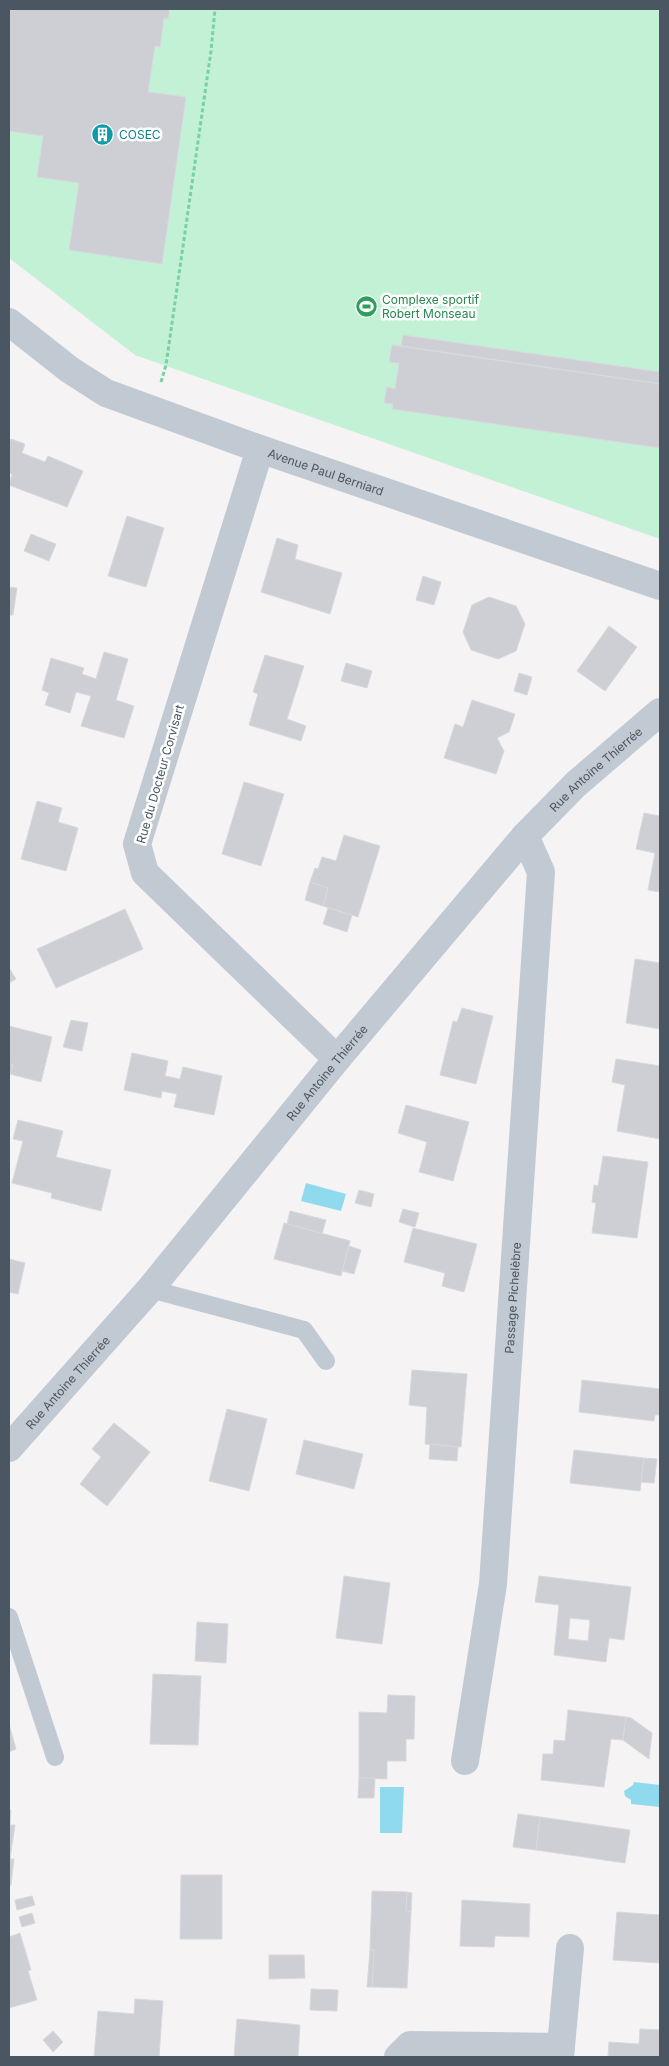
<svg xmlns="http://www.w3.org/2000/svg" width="669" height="2066" font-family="Inter,sans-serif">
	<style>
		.green { fill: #c3f1d5 }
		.water { fill: #90daee }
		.building { fill: #cdcfd5; stroke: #d7d9de; fill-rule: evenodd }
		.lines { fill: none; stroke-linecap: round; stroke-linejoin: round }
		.path { stroke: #7ad0a6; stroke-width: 3; stroke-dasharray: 4 2.5; stroke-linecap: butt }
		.lane { stroke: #c1cad2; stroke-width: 18 }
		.street { stroke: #c1cad2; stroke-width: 28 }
		.labels { text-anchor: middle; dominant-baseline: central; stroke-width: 5; stroke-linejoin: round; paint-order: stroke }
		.culture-label { font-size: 12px; fill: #0d838f; stroke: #fff; text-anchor: start }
		.leisure-label { font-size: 12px; fill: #27864d; stroke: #fff; text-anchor: start }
		.street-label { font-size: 12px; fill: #4a5661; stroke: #fff }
	</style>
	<rect width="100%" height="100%" fill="#f5f3f3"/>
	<path class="green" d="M9,9H660V539L135,355L9,258Z"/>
	<g class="water">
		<path d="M306,1183L346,1194L341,1211L301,1201Z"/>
		<path d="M634,1782L660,1785V1807L631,1804V1800L625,1796L624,1791L633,1785Z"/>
		<path d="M380,1787H404L402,1833H380Z"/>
	</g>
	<g class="building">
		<path d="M9,9H170L168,19L164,18L160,47L155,46L148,92L186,97L162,264L69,250L79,183L37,177L43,136L9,131Z"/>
		<path d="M403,335L660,372V384L401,346Z"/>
		<path d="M392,345L660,384V448L392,409L393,404L384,403L387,387L395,389L399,363L389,362Z"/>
		<path d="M11,439L25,444L22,453L45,462L48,456L83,471L67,507L9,485L12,474L9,473V444Z"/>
		<path d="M127,516L164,528L146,587L108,576Z"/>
		<path d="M31,534L56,544L49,561L24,551Z"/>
		<path d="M277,538L298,545L295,559L342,573L330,614L261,592Z"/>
		<path d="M423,576L441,582L434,605L416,600Z"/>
		<path d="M9,587L17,588L13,615H9Z"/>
		<path d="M489,597L516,606L525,624L516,651L498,659L471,650L463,632L472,605Z"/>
		<path d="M609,626L637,647L605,691L577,671Z"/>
		<path d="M104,652L128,659L116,700L134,706L124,738L81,726L91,696L76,692L70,713L45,705L49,693L42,690L51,658L84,668L82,674L96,679Z"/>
		<path d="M265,655L304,666L287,719L306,726L301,741L249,725L258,694L253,692Z"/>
		<path d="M346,663L372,671L367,688L341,681Z"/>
		<path d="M519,673L532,677L527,695L514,691Z"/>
		<path d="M472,700L515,714L509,732L497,738L504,751L496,774L444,758L455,724L463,727Z"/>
		<path d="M244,782L284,794L261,866L222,854Z"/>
		<path d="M37,801L62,808L58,822L78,828L66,871L21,859Z"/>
		<path d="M644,813L660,816V892L648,890L655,853L636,849Z"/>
		<path d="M344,835L380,846L358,917L323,906L328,888L310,882L315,868L318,869L322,857L336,861Z"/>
		<path d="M310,882L328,888L323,906L305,900Z"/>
		<path d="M328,908L352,915L347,932L323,924Z"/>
		<path d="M125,909L143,949L56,988L37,949Z"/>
		<path d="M635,959L660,963V1029L626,1023Z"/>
		<path d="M9,968L16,979L9,983Z"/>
		<path d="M462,1008L493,1016L476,1084L440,1075L453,1021L457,1022Z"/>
		<path d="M71,1020L88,1023L82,1051L63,1047Z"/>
		<path d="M9,1026L52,1037L41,1082L10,1074L13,1065L9,1064Z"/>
		<path d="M132,1053L168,1061L165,1076L180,1079L183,1067L222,1076L214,1115L174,1107L177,1094L162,1091L161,1098L124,1090Z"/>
		<path d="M616,1059L660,1066V1139L617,1131L625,1085L612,1082Z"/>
		<path d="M9,1064L13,1065L10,1074H9Z"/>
		<path d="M406,1105L469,1122L453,1181L419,1172L427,1142L398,1133Z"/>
		<path d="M18,1120L63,1131L56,1157L111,1170L101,1211L51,1198L52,1193L12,1183L23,1141L13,1139Z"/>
		<path d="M603,1156L648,1162L637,1238L592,1233L596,1203L592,1202L594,1185L598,1186Z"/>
		<path d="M359,1190L374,1194L371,1207L355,1203Z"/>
		<path d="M403,1209L419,1213L415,1227L399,1222Z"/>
		<path d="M290,1211L326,1220L322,1234L287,1224Z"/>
		<path d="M284,1223L350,1241L341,1276L274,1259Z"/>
		<path d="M413,1228L477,1244L464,1292L442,1286L445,1273L404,1262Z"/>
		<path d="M349,1246L361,1250L354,1274L342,1271Z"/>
		<path d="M9,1259L25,1263L18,1294L9,1292Z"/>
		<path d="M412,1370L467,1374L461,1447L425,1444L427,1407L409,1405Z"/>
		<path d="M582,1380L660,1389V1415H655L654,1421L579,1412Z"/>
		<path d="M227,1409L267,1419L249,1491L209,1481Z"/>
		<path d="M114,1423L150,1452L107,1506L80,1484L101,1457L92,1449Z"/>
		<path d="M304,1440L363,1454L354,1489L296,1474Z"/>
		<path d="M430,1444L458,1447L457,1461L429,1459Z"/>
		<path d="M574,1450L644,1458L640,1491L570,1483Z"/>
		<path d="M644,1458L657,1459L654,1483L641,1482Z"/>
		<path d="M344,1576L390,1583L382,1644L336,1638Z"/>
		<path d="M539,1576L631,1587L624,1640L609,1638L606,1662L554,1655L559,1605L535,1602ZM570,1618L590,1620L588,1641L568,1639Z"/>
		<path d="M197,1622L228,1624L226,1663L195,1661Z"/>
		<path d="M153,1674L201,1676L198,1745L150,1744Z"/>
		<path d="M388,1695L415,1696L414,1739H406V1761H387V1779L359,1778V1712L387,1713Z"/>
		<path d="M568,1710L626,1717L623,1740L611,1739L604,1787L541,1780L543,1754H553L554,1740L565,1741Z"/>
		<path d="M626,1717L631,1718L652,1733L649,1759L623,1740Z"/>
		<path d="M9,1724L16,1749L9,1752Z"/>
		<path d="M359,1778H375L374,1798H358Z"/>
		<path d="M9,1810H11L10,1825H15L10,1859H14L11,1885H9Z"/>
		<path d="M518,1814L540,1817L536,1850L513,1847Z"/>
		<path d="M540,1817L630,1830L625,1863L536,1850Z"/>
		<path d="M181,1875H222V1939H180Z"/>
		<path d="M372,1891L407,1892L406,1911L411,1912L407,1988L372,1987L374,1950H370Z"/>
		<path d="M407,1892L412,1893L411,1912L406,1911Z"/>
		<path d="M32,1896L35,1905L17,1910L15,1900Z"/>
		<path d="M462,1900L530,1904L529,1937L495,1936L494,1947L460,1946Z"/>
		<path d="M617,1912L660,1915V1963L613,1960Z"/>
		<path d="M32,1913L35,1923L22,1927L19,1917Z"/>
		<path d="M20,1933L31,1970L28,1971L37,2000L9,2008V1937Z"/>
		<path d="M370,1950H374L372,1987H367Z"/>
		<path d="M269,1955H304L305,1978L269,1979Z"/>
		<path d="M311,1989L338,1990L337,2011L310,2010Z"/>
		<path d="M135,1999L163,2001L159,2057H94L98,2011L134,2014Z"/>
		<path d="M237,2019L300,2025L298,2057H234Z"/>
		<path d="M640,2029L660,2030V2057H608L609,2042L639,2044Z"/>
		<path d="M53,2031L63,2042L53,2052L43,2040Z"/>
	</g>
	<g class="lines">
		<path class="path" d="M161,382L166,365L211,51L215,9"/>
		<g class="lane">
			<path d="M150,1289L304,1330L326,1361"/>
			<path d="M9,1617L55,1757"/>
		</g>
		<g class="street">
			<path id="s1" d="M9,322L70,370L106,393L260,449L660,586"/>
			<path d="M260,449L137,844L145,873L337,1059"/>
			<path id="s2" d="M9,1448L150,1289L337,1059L525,836L576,784L660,712"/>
			<path id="s3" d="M465,1761L493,1584L541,872L525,836"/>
			<path d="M398,2057L410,2045L561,2047"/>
			<path d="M560,2057L570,1948"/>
		</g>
	</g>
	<defs>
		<symbol id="building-disc" viewBox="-11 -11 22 22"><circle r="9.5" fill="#0f9aa8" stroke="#fff"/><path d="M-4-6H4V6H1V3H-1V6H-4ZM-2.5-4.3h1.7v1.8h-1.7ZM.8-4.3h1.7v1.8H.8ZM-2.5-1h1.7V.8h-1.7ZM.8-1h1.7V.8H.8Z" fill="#fff"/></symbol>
		<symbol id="stadium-disc" viewBox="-11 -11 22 22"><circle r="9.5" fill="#2e9e5b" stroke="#fff"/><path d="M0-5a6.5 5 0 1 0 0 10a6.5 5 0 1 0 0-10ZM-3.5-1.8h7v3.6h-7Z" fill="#fff"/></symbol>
	</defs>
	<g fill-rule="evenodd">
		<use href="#building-disc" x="90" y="122" width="25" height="25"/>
		<use href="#stadium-disc" x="354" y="294" width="25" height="25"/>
	</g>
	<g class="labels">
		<g class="culture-label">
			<text x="119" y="134">COSEC</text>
		</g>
		<g class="leisure-label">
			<text x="382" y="299">Complexe sportif<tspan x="382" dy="14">Robert Monseau</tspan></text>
		</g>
		<g class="street-label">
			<text stroke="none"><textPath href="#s1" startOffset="354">Avenue Paul Berniard</textPath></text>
			<text stroke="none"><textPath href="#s2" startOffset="898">Rue Antoine Thierrée</textPath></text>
			<text transform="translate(160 774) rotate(-74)">Rue du Docteur Corvisart</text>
			<text stroke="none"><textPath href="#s2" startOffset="492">Rue Antoine Thierrée</textPath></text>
			<text stroke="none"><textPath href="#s3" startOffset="466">Passage Pichelèbre</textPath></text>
			<text stroke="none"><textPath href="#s2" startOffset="88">Rue Antoine Thierrée</textPath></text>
		</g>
	</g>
	<rect width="669" height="2066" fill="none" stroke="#4a5661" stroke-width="20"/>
</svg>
